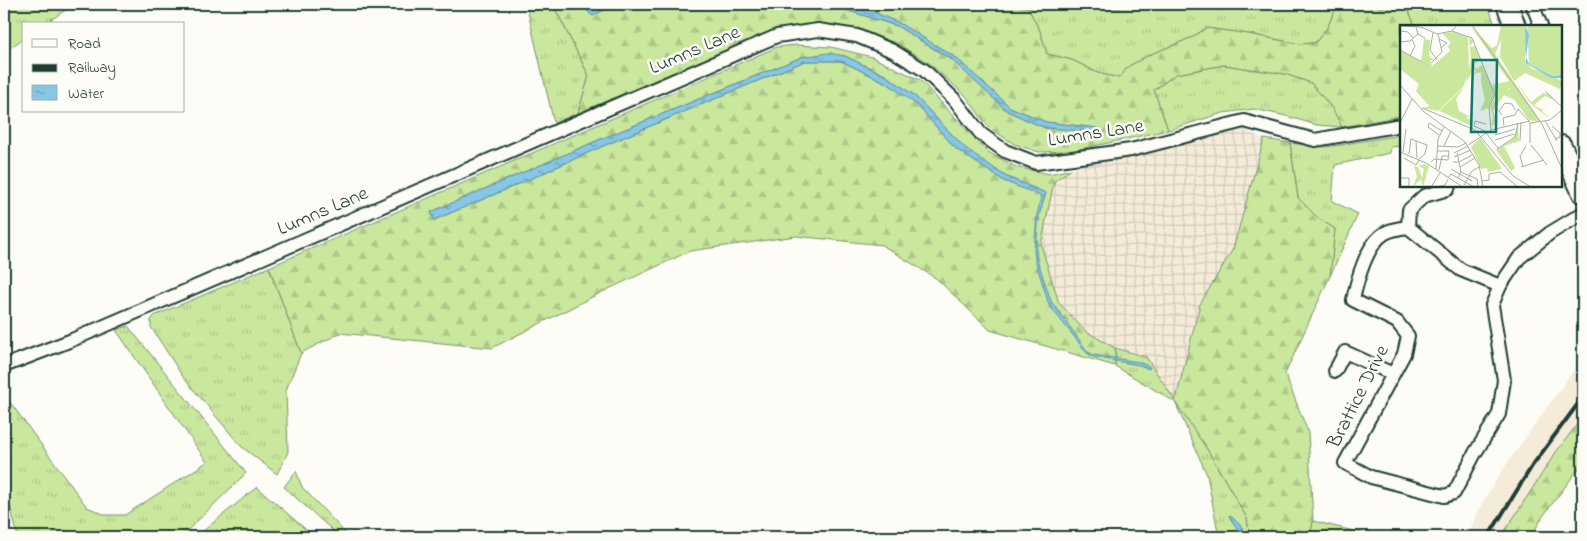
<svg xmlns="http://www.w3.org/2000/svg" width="1587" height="541" font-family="'Indie Flower',sans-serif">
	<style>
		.built { fill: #f5ebd9 }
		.industrial { fill: url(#industrial-grid) }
		.grass { fill: url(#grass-tufts); stroke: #749269 }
		.forest { fill: url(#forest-firs); stroke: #749269; fill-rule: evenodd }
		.water { fill: url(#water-ripples); stroke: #5d8f9f }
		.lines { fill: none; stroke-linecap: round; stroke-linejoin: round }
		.street-casing { stroke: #1f3d34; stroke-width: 16 }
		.primary-casing { stroke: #1f3d34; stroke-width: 24 }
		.street { stroke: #fdfcf7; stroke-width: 12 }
		.primary { stroke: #fdfcf7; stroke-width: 20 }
		.rail { stroke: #1f3d34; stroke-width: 4 }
		.labels { text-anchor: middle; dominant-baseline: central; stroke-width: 5; stroke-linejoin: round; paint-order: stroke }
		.street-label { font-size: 20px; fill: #1f3d34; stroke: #fdfcf7 }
		.inset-road { fill: none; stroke: #a4b0a9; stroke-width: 1 }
		.view { fill: #0f766e; fill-opacity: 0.15; stroke: #0f766e; stroke-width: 2.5 }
		.inset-edge { fill: none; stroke: #1f3d34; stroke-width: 2.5 }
	</style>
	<defs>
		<pattern id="industrial-grid" width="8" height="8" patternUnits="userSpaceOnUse" patternTransform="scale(1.25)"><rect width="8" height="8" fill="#f5ebd9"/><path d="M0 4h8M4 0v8" fill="none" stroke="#d2cabb"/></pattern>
		<pattern id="grass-tufts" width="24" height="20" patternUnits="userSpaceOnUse" patternTransform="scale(1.25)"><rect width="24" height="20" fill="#cae79e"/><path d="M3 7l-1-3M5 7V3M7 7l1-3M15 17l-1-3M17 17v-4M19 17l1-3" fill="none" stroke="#adc789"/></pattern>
		<pattern id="forest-firs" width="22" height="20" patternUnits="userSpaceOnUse" patternTransform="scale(1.25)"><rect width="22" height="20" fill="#cae79e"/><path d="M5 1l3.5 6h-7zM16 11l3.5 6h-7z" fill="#adc789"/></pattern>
		<pattern id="water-ripples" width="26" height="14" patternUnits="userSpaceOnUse" patternTransform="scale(1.25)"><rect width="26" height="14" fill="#86c6e7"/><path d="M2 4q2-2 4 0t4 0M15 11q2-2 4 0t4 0" fill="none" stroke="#6da2bc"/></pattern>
	</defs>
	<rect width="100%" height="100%" fill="#fdfcf7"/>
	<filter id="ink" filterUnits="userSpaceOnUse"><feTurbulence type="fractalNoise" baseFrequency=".02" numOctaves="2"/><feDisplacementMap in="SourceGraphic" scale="10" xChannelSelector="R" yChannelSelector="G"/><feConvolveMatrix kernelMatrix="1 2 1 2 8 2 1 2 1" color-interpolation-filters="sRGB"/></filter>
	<g filter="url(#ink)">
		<path class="built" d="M1583,357V463L1543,516L1531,537H1468L1477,512L1501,472Z"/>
		<path class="industrial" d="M1238,127L1264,139L1233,249L1200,304L1175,402L1146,357L1115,348L1085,331L1059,303L1041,245L1054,181L1081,164Z"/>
		<g class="grass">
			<path d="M12,4H74L45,24H24V38L4,52V9Z"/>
			<path d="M526,4H553L589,76L578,113L554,123Z"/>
			<path d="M1026,4H1060L1115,9L1126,4H1338L1327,28L1315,43L1300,44L1243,33L1206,28L1193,37L1149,55L1129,66L1119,78L1098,73L1072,60L1047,54L1040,31Z"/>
			<path d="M1406,4H1488L1495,26H1415Z"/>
			<path d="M1224,65L1285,74L1311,83L1332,108L1342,127L1317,125L1286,116L1254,109L1223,113L1168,130L1154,90L1176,74Z"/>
			<path d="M1401,135V146L1391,147L1390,153L1335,165L1332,201L1358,214L1330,276L1335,229L1318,218L1298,198L1290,143L1326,147Z"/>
			<path d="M269,267L301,353L286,390L288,452L277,474L242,447L230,433L183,377L151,327V320L154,316Z"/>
			<path d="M128,326L246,473L187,531L186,537H18L4,482V394L87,507L106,515H125L207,462L116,330Z"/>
			<path d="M1115,348L1146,357L1207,449L1247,518L1250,537H1244L1242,527L1230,515L1229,516L1237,528L1239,537H1219L1207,475L1175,402L1115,366Z"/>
			<path d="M296,471L302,487L349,537H340L284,487Z"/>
			<path d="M257,487L311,534L314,537H200L202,532Z"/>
			<path d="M1313,521L1378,537H1310Z"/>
		</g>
		<g class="forest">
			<path d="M553,4H586L588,12L593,16L615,4H827L897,26L952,60L1007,111L1045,128H1097L1046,122L1010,107L955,57L899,23L855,4H1026L1040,31L1047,54L1072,60L1098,73L1119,78L1129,66L1149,55L1193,37L1206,28L1243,33L1300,44L1315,43L1327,28L1338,4H1406L1415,26H1401V116L1342,127L1332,108L1311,83L1285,74L1224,65L1176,74L1154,90L1168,130L1071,151L1039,152L1014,144L988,127L966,96L929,63L896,43L858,30L818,25L774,30L578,113L589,76Z"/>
			<path d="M796,45L831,47L872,57L920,80L988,152L1016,167L1049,174L1072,169L1054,181L1041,245L1059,303L1085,331L1115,348V366L990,330L937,279L882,245L796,236L690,251L600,293L492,348L340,333L301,353L269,267L777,47ZM845,56L885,75L914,95L964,147L1005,176L1045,193V197L1004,181L956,149L916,104L887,83L841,61H805L603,146L519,184L434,220L431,212L601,139L802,57Z"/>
			<path d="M1264,139L1290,143L1298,198L1318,218L1335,229L1330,276L1285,374L1308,432L1313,521L1310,537H1250L1247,518L1207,449L1175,402L1200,304L1233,249Z"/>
			<path d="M1583,417V463L1543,516L1531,537H1501L1556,452Z"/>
		</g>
		<g class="water">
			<path d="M586,4H615L593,16L588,12Z"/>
			<path d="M776,4H855L899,23L955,57L1010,107L1046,122L1098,128L1097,132L1045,128L1007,111L952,60L897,26L827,4Z"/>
			<path d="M828,53L845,56L885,75L914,95L964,147L1005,176L1046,193L1039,216L1036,249L1037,259L1051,301L1088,352L1094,355L1139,362L1150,367L1149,369L1139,365L1093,357L1087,353L1049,305L1035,259L1034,250L1037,216L1041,196L1004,181L956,149L916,104L887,83L841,61H805L603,146L519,184L434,220L431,212L601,139L802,57Z"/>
			<path d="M1230,515L1242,527L1244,537H1239L1237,528L1229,516Z"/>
		</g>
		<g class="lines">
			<defs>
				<g id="street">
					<path d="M1532,4L1541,26"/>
					<path d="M1449,186L1448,189L1424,196L1409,210L1408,227L1461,270L1500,286"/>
					<path d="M1408,227C1400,228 1392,229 1385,233C1367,243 1357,281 1353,300L1397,322L1408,336L1404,354L1345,463L1371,477L1444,496L1454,493L1475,453L1499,414L1504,380L1492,305L1500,286L1519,258L1550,233L1583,213"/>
					<path d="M4,366L72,340L777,36L818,30L857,36L893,51L924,70L955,100L981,134L1005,151L1036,163L1131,150L1244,121L1315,140L1401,125"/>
					<path d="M1335,371L1345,352L1393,374"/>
				</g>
				<g id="primary">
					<path d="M1507,4L1515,26"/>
					<path d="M1561,146L1583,193"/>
				</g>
			</defs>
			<use href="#street" class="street-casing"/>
			<use href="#primary" class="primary-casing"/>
			<use href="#street" class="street"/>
			<use href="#primary" class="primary"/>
			<path class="rail" d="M1488,537L1532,466L1583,397"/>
		</g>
	</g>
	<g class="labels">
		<g class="street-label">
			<text transform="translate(695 51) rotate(-23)">Lumns Lane</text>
			<text transform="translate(1096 134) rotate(-9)">Lumns Lane</text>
			<text transform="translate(323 212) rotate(-23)">Lumns Lane</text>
			<text transform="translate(1359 397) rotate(-63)">Brattice Drive</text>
		</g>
	</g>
	<g transform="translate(1400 25)">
		<rect width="162" height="162" fill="#fdfcf7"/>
		<path d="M70,0L92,23L97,20L101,0H107L95,29L141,97L129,95L108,66L110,63L91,60L109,56ZM69,12L73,16L70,22L75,21L80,34L74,40L76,44L82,40L85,47L76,48L69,55L76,46L74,45L66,57L71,34ZM115,56L131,77L143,68L148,69L156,76L145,71L134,80L143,85L149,76L142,86L150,94L130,78ZM64,62L56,74L59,86L69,91L81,86L66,93L73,95L71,101L40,86L21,83L30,81L39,86Z" fill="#cae79e"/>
		<path d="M85,47L95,70L88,83L80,86L85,75L81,57V48ZM102,59L109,62L108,66L117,76L104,70L93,86L98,98L91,101L93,91L90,82L96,72L92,61ZM118,98L119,116L104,121L115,143L111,146L96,125L114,113ZM25,139L29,141L23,162L21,154L13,162L17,151L14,141L18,142L22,153L24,144L19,141Z" fill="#cae79e"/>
		<path d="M102,0H125L127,10L125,35L131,43L157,53L162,57L160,64L125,48L114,56L100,32ZM127,0H162V50L152,51L129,40ZM54,7L68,12L69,47L63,62L38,86L31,83L16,66L19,59L0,44V25L21,37L24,14L30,15L29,32L34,34L30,36L32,41L50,26L48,21L51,18L42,8ZM80,113L82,115L102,144L88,147L87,143L81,144L71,122Z" fill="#cae79e"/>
		<path d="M125,0L129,10L126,32L129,39L152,51L162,50V53H151L126,38Z" fill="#86c6e7"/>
		<path class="inset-road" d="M72,0L142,99L163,146M0,1L21,2L37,9L52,6L57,0M16,2L18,9L25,13M0,6L8,7L13,13M52,6L72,13L95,70L89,82L91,105M33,8L30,25L37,35M39,14L47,18L41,23M0,17L10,16L18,9M0,25L22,37M10,31L15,21L12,15M31,38L42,27L38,9M0,60L23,86L65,117L79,140L83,162M145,66L163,83M22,83L75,105L113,151L131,162M102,90L99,86L105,78L112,79L115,85M145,96L157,116M0,98L12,74M130,98L150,95L163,84M86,99L75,96L74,101L87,107M104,101L103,93L115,90L118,84L129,96M152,101L160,108V112L155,114M86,108L98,123M39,110L28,102L29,98L42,106M95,110L115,104M95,115L114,109M16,116L17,133M120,116L121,97M130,118V98M68,120L91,105L130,96M131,120L147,140M38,121L58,122L66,118M44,121L51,106M97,124L115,112L118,98M0,127L26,138L63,162M3,127L6,104M54,128L68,121M57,128L61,147L58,153M9,129L11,114L27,120L25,129L19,134M54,132L71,125M4,133L16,140L19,135M31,137L34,134L48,135L49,126H37M53,137H59L72,130M60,142L75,133M121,142L144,135M123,142L120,131L126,121M36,144L38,114L44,102M51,144L72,156M39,145L42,131H49M61,147L77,154L78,162M0,153H9V161M48,153L51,149L74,162M82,156L89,155V149L100,147L118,162M64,160L72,146L79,142M31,162L40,148M36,162L45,160L48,154"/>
		<path class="view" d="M73,35H97L96,107H71Z"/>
		<rect width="162" height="162" class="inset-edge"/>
	</g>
	<rect width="1587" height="541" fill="none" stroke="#fdfcf7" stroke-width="20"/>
	<rect x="10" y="10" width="1567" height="521" fill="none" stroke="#1f3d34" stroke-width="2" filter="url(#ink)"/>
	<rect x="22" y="22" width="162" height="90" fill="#fdfcf7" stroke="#a4b0a9"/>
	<rect x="32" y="39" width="25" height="8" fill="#fdfcf7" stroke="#a4b0a9"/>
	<text x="68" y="48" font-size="15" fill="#1f3d34">Road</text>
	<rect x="32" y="64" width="25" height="8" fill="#1f3d34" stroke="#a4b0a9"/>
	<text x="68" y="72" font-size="15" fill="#1f3d34">Railway</text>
	<rect x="32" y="85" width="25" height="15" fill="url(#water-ripples)" stroke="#a4b0a9"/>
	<text x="68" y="98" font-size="15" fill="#1f3d34">Water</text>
</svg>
